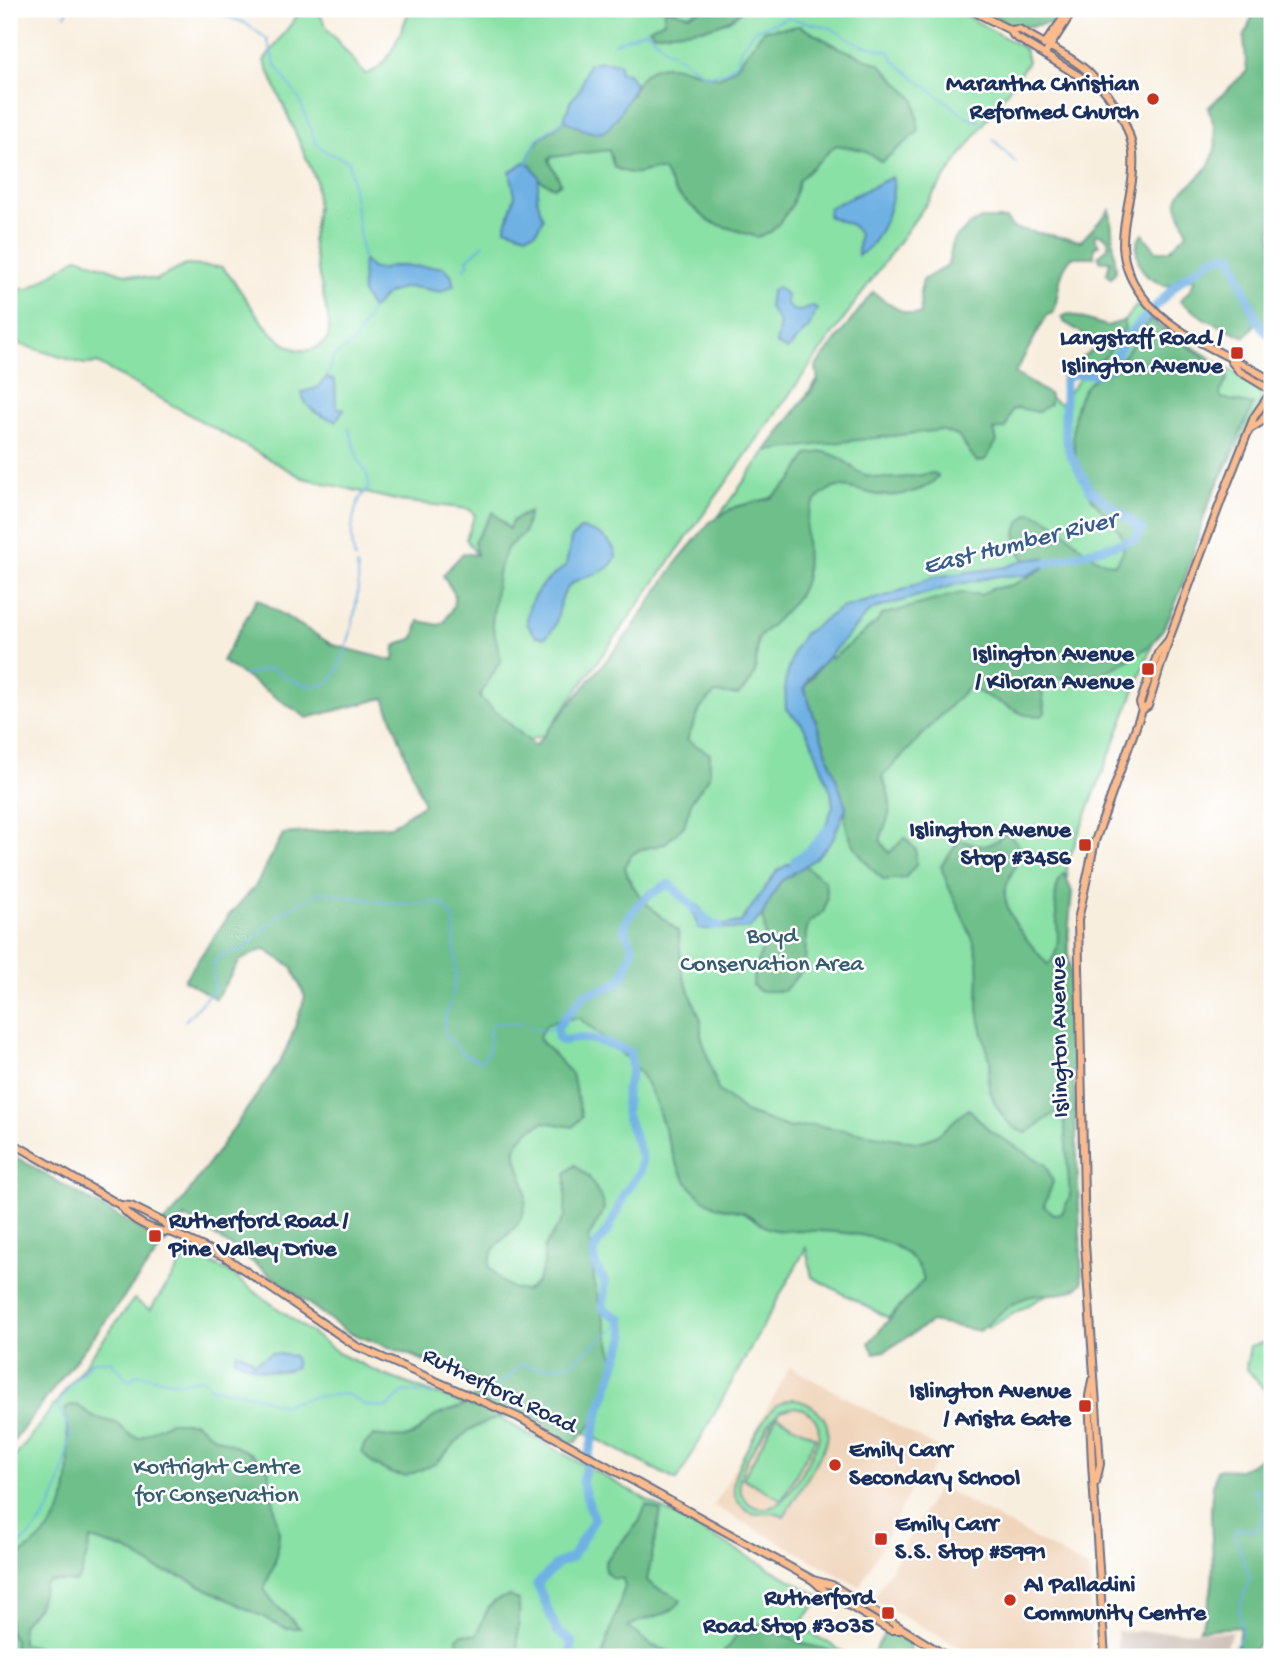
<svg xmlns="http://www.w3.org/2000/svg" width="1281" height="1666" font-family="'Gochi Hand',sans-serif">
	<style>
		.built { fill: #f0d5bc }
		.industrial { fill: #cec1b9 }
		.green { fill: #89e1a5; stroke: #528882; stroke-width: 2; fill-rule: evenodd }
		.forest { fill: #6ebf8a; stroke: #447774; stroke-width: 2 }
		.water { fill: #70b1e4; stroke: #4670a1; stroke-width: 2 }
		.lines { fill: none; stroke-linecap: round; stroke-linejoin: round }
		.stream { stroke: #70b1e4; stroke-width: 2 }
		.river { stroke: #70b1e4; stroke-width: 9 }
		.major-casing { stroke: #68728b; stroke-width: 10 }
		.major { stroke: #fbbb8d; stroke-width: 6 }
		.poi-dot { fill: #c8321e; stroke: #fff; stroke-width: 2.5 }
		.labels { text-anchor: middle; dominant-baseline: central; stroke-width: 5; stroke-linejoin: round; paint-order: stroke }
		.poi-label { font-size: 24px; font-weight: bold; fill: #1b2f5e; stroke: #fff; text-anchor: end }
		.park-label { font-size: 24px; fill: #365c70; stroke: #fff }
		.street-label { font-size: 24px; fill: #1b2f5e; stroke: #fff }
		.water-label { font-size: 26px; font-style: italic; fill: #395c8d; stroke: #fff }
	</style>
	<rect width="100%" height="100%" fill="#fff"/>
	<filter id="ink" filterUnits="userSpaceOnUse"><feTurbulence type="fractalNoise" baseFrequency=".0143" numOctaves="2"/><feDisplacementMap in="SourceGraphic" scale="14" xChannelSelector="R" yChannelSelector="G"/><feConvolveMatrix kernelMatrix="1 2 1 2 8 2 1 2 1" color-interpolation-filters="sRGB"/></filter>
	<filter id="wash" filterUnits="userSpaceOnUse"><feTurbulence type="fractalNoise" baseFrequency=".00686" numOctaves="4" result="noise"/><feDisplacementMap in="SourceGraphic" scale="28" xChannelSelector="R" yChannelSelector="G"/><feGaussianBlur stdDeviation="1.57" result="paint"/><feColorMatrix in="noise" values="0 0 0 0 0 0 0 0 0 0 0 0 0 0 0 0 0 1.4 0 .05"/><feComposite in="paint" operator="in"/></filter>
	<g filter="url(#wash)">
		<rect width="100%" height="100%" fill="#f8eede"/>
		<g class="built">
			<path d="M790,1367L942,1450L924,1483L911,1490L860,1587L714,1506Z"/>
			<path d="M939,1486L1090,1569L1091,1657H977L873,1600Z"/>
		</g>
		<path class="industrial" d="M1117,1631L1232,1632L1221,1657H1118Z"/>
		<g class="green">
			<path d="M302,9H317L328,30L365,74C390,69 401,30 410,9H954L1025,49L1028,62L545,735L525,741L480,710L483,660L479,559L466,539L475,515L469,509L400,501L303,478L97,363L84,364L9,341V288L29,289L78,257L121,273L156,280L186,265L222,267C247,292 285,382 328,339L329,323L312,241L317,206L316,180L264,61Z"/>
			<path d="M877,298L1060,404L1137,305L1160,326L1258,388L1262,400L1205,509L1067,864L1076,1278L988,1328L914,1294L888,1318L812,1277L806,1248L677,1481L529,1403L350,1331L205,1224Z"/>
			<path d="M190,1251L228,1272L340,1354L384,1375L496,1416L821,1597L799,1626L852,1657H9V1465L134,1299L150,1310Z"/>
			<path d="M1262,1343L1272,1344V1399L1246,1368L1250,1346Z"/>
			<path d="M793,1399C813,1403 832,1418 827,1439C824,1454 793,1501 784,1516L777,1513L755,1514C717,1498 738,1466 752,1440C763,1422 770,1403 793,1399ZM795,1407C814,1411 822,1424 818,1442C806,1464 782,1526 750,1504C742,1499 738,1489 740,1480C743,1459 763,1435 774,1417L780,1411Z"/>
			<path d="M777,1416L816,1438L782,1500L743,1478Z"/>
		</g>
		<g class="forest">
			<path d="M665,9L689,15L705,9H743C720,34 685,29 654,34L649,28L664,21Z"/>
			<path d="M982,9H1068L1059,22L1016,28Z"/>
			<path d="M1255,9H1272V334L1257,322L1245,337L1205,319L1180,301L1190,290L1195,279L1180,280L1167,286C1161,283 1151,280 1147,276C1137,266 1132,244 1143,234L1156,251H1169L1187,233C1186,223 1176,210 1177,202C1177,193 1184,190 1190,185C1218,163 1222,140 1208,108L1247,71L1244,38Z"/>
			<path d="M800,26L840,48L880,64L915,100L919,131L882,162L863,150L836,145L799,180L792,205L781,221L771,232L757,237L710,222L676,193L663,171C643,165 643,182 614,167L609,150L552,157L549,160L561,183L554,187L540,180L527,163C535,135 545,138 564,120L577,126L631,96C648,48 685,70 719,78L735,68L764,30Z"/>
			<path d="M1110,210L1116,271L1111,278L1107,274L1110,261H1101L1098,256L1107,249L1109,242L1106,237L1096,233L1094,237L1099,245L1094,247V257H1072C1056,273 1060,296 1053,313L1047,315L1015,373L1050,395V404L1038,412L1018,408L1012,410L1006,428L994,430L997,441L985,460L977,462L958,436L941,430L766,451L818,382L816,366L873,292C884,301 906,318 921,314L920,292L923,280L948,265L953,241L968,226L981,219H1006L1013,228L1081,241Z"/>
			<path d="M1068,314L1107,326L1123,321L1125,328C1115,343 1101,373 1080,362L1082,357L1099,346L1097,342L1064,322L1062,317Z"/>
			<path d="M1150,320L1226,372L1228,378L1220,393L1221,398L1253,405C1238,439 1221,473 1207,508C1195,542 1176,625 1149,646C1131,659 1109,673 1087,677C1068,680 1057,673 1041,685L1045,712L1042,716L1025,715L968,687L882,777C896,808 890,813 880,840L889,853L905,838L916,850V865L905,878L884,880C865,864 840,835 846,807L804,688L829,655L831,659L877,622L881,615L961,593L981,595L991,589L1013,585L1042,569L1044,558L1024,560C1015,539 1010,527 1030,513C1065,518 1080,561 1115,564C1140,538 1105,518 1091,497C1084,486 1079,470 1076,457C1070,435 1073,396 1091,381C1098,375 1108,374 1114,368C1124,359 1140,332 1150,320Z"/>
			<path d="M824,452C840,455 845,462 857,471C878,484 911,476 934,473L938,476C928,492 896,497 879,495C862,493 842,481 827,491C791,514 815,555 803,586C796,605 771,624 758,639C754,667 762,674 738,695L715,693L700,709L687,740L710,754L709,777L692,800L684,826L664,844L639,850L630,856L625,867C632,895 657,913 678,931L683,976L701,1020V1035L718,1090L745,1112L790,1128L814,1125L916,1142C945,1138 947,1122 969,1109L990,1131L1046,1165L1053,1182L1044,1206L1054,1214L1062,1213L1070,1197L1064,1119L1057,1111L1027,1133C1007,1130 990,1100 988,1080C988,1073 992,1065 990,1059C985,1042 979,1024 978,1006C978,986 981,966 975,946C966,919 949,894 941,866L960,840C979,847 989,850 1004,834C1038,846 1003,876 1005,896C1008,922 1032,945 1048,965C1072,940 1042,900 1064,873L1072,892L1068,935L1082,1283C1066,1300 1045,1290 1025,1298C1007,1305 994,1319 980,1331L931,1322L885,1351L874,1353L869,1343L924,1279C909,1231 838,1232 798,1230C789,1230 780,1232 771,1229C759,1226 751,1213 739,1211C732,1209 726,1210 718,1207C665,1185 670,1117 642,1076C626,1054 600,1036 579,1018C563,1020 542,1019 539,1039L572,1074L582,1117L573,1127L544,1122C486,1151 538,1170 523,1214C516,1235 491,1239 489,1266L501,1281L514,1289L526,1291L537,1282L544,1265V1248L565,1216L566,1173L575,1165L589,1177L603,1201L604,1210L589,1237L595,1286L616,1366L596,1419L576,1442L565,1444L543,1423L522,1416L496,1418L469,1430L435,1464L406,1476L392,1474L373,1464L362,1452L364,1445L374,1435C384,1436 397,1439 408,1437C419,1434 421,1427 430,1420C446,1407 465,1412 477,1393L473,1388L475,1378L347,1332L234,1248L185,1217L9,1447V1153L150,1235L173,1214L278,1065L290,1041L305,997L292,967L264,949L240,960L216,999L184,980L230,914L255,887L283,834L391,826L424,804L384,698L307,718L222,661L257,599L333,645L394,661L395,646L414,638L419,621L439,625L445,621L453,607L455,595L443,575L463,553L477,555L474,542L493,512L509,529L512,521L529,512L524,533L507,548L498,573L492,623L501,660L479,697L535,746L629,633L679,559L710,522L735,507L771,498L792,480L808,454Z"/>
			<path d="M805,866L825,881L827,898L824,911L809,923L806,933L805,967L784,991H759L753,985C753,955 772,952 762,915L780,882Z"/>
			<path d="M71,1405L79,1406L93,1417L117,1423L130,1435L139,1438L169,1422H195L209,1434L252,1454L268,1469L279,1533L275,1563L264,1589L274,1603L300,1628H285L183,1577L157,1569L126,1550L91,1539L81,1575L76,1582L50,1581L45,1584L38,1606L22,1625V1644L43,1648L57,1657H16L14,1639L9,1633V1561C77,1525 72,1476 65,1408Z"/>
			<path d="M1261,1458L1272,1472V1627L1248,1657H1236L1240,1627L1199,1630C1228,1570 1200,1526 1217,1469L1240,1470Z"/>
			<path d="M646,1505L661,1511L647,1580C657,1593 672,1590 681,1601C668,1619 645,1615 628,1627L653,1646L686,1657H602L625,1586L623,1579L612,1578L605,1571V1561L639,1522Z"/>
			<path d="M510,1596L518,1601C523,1620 512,1639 521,1657H462L458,1653L457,1638L463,1634L477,1635C486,1616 485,1599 510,1596Z"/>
			<path d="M758,1625C773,1628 781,1634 794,1640C814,1649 838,1651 858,1657H720L740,1631Z"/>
			<path d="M889,1631L909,1643L912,1657H871L884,1634Z"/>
		</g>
		<g class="water">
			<path d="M601,61L620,64L619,72L628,73L635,84C631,94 613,128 603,132C592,136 574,125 564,120L570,102L580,89L588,64Z"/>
			<path d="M525,162L531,165L539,177L537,199L543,219L536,232L526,235L505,228L515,195L510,172Z"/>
			<path d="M892,177C899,195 877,250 858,255L859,234L852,225L828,216L829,208Z"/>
			<path d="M363,259L371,268L381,270L391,266L443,267L451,274L454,285L440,292C417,287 403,282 382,298C376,303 379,306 372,309L362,293Z"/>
			<path d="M777,287L787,295L786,303L792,310L801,311L813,306L817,309L809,327L787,350L776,344L780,324L769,307L771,292Z"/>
			<path d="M326,378L335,380L336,407L344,409L336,421C321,416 304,410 302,392L317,388Z"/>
			<path d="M580,529C594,529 616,542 616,557C606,578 585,572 570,585C554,600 564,624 545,637L536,636L527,624C526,597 545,580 566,566L571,539Z"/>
			<path d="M1044,558L1057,561L1028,575L998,576L955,585L871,610L808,679L804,688L846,807L832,841L815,859L780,882L762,915L749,929H699L687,899L700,907L709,923L724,925L741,922L777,871L810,851L820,841L833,806L831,792L811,740L802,724L786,709L785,683L794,650L804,634L841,608L893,594L933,577L1006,567L1024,560Z"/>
			<path d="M237,1352L252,1359L254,1363L272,1353L294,1356L296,1367C273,1377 256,1369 235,1359Z"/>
		</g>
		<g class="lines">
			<g class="stream">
				<path d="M65,15L69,9"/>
				<path d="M223,15L245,23L267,39L275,64L299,99L316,143L326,152L349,161L363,259"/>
				<path d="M615,43L646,30L666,49L707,76L726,72L737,62L741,49L754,30L788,18L831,28L859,44L890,52L894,61L915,78L968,118L981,122"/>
				<path d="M993,139L1016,163"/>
				<path d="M527,163L537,139L564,120"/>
				<path d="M464,269L468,265L467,259L484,244"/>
				<path d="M328,376L333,357L354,342L372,310"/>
				<path d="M349,428L357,457L368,477L369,488C351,502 349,538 355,559"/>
				<path d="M243,676L271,668C285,677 310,692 327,683C346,673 363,588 357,566"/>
				<path d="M451,1002L445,1016V1035L466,1056L480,1061C495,1052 485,1039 491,1026"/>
				<path d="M185,1021L214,989L213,963L222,955L242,950L284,912L319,892L392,904L443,903L454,919L456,977L452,997"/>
				<path d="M494,1023L521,1024"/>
				<path d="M527,1027L547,1031L557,1027"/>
				<path d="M496,1388L522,1364L539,1368L571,1363L615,1328L619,1318"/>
				<path d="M9,1552C53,1524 61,1486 70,1437V1428L57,1406L71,1384L92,1361H110L129,1381L138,1374L179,1383L203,1378L211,1388L245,1393L282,1405L312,1397L347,1394L365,1405L386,1408L405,1391L433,1394"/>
				<path d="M1229,1657L1242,1634L1239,1610L1250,1578L1234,1533L1237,1528L1256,1531L1264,1515L1254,1489L1272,1490"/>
			</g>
			<g class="river">
				<path d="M1047,563L1136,539L1142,529L1090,490L1070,454L1065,433V378L1076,374H1096L1110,367L1127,336L1181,280L1215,257L1232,255C1240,274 1254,329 1272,336"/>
				<path d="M795,860L809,851L830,827"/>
				<path d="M570,1657L572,1642L557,1631L537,1584L558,1563L571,1558L594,1520L582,1482L598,1416L625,1336L621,1319L603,1309L605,1282L595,1265L594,1249L610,1227L625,1193L640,1172L642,1157L626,1114V1091L632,1070L630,1052C607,1043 587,1034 562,1041L558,1037L557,1027L585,994L610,987L622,979L633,948L624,928C631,907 649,893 669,884L712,925L719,926"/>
			</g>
		</g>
	</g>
	<g filter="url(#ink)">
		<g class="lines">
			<defs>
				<g id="major">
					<path d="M969,9L1010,30L1014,36L1084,79L1095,82"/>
					<path d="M1010,30L1019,29C1039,42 1076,58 1091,75C1111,96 1130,123 1133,153C1137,204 1104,243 1140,293C1171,337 1229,353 1272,381"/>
					<path d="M1044,45L1062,20L1068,16"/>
					<path d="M1047,51L1074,9"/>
					<path d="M1231,361L1239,371L1272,391"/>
					<path d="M1250,429L1261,422L1272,405"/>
					<path d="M1142,710L1140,703L1158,653L1167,642"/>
					<path d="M9,1141L120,1205C132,1222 153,1231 173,1233"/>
					<path d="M120,1205L131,1206L163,1222L173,1233L225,1257L356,1346L518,1417L813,1580L832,1585L948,1657"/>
					<path d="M1092,1380L1089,1396L1092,1464L1105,1657"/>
					<path d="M1096,1482L1100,1464L1085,1243L1078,920L1095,841L1142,710L1148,706L1169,639L1227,485L1254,417L1272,391"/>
					<path d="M814,1581L826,1592L890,1630H900"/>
				</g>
			</defs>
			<use href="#major" class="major-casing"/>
			<use href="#major" class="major"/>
		</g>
	</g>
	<g class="poi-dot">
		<circle cx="1153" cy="99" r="7"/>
		<rect x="1230" y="346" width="14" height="14" rx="3.5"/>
		<rect x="1141" y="662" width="14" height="14" rx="3.5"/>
		<rect x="1078" y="838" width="14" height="14" rx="3.5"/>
		<rect x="148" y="1229" width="14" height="14" rx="3.5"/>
		<rect x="1078" y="1399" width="14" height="14" rx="3.5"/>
		<circle cx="835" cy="1465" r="7"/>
		<rect x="874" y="1532" width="14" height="14" rx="3.5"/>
		<circle cx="1010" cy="1600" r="7"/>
		<rect x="881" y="1606" width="14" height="14" rx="3.5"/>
	</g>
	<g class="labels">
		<g class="poi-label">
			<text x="1139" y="85">Marantha Christian<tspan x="1139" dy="28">Reformed Church</tspan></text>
			<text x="1223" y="339">Langstaff Road /<tspan x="1223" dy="28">Islington Avenue</tspan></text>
			<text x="1134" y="655">Islington Avenue<tspan x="1134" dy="28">/ Kiloran Avenue</tspan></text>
			<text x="1071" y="831">Islington Avenue<tspan x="1071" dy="28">Stop #3456</tspan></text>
			<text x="169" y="1222" text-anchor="start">Rutherford Road /<tspan x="169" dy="28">Pine Valley Drive</tspan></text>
			<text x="1071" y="1392">Islington Avenue<tspan x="1071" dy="28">/ Arista Gate</tspan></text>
			<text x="849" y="1451" text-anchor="start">Emily Carr<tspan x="849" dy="28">Secondary School</tspan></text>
			<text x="895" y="1525" text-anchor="start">Emily Carr<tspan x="895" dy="28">S.S. Stop #5991</tspan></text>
			<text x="1024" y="1586" text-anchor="start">Al Palladini<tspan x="1024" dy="28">Community Centre</tspan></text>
			<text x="874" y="1599">Rutherford<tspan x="874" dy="28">Road Stop #3035</tspan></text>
		</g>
		<g class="park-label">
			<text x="772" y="937">Boyd<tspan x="772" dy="28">Conservation Area</tspan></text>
			<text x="217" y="1468">Kortright Centre<tspan x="217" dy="28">for Conservation</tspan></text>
		</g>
		<g class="street-label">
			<text transform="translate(1061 1037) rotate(-91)">Islington Avenue</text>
			<text transform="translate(499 1392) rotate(26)">Rutherford Road</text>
		</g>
		<g class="water-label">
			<text transform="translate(1020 545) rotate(-14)">East Humber River</text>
		</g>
	</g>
	<rect width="1281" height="1666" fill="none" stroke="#fff" stroke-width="35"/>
</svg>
